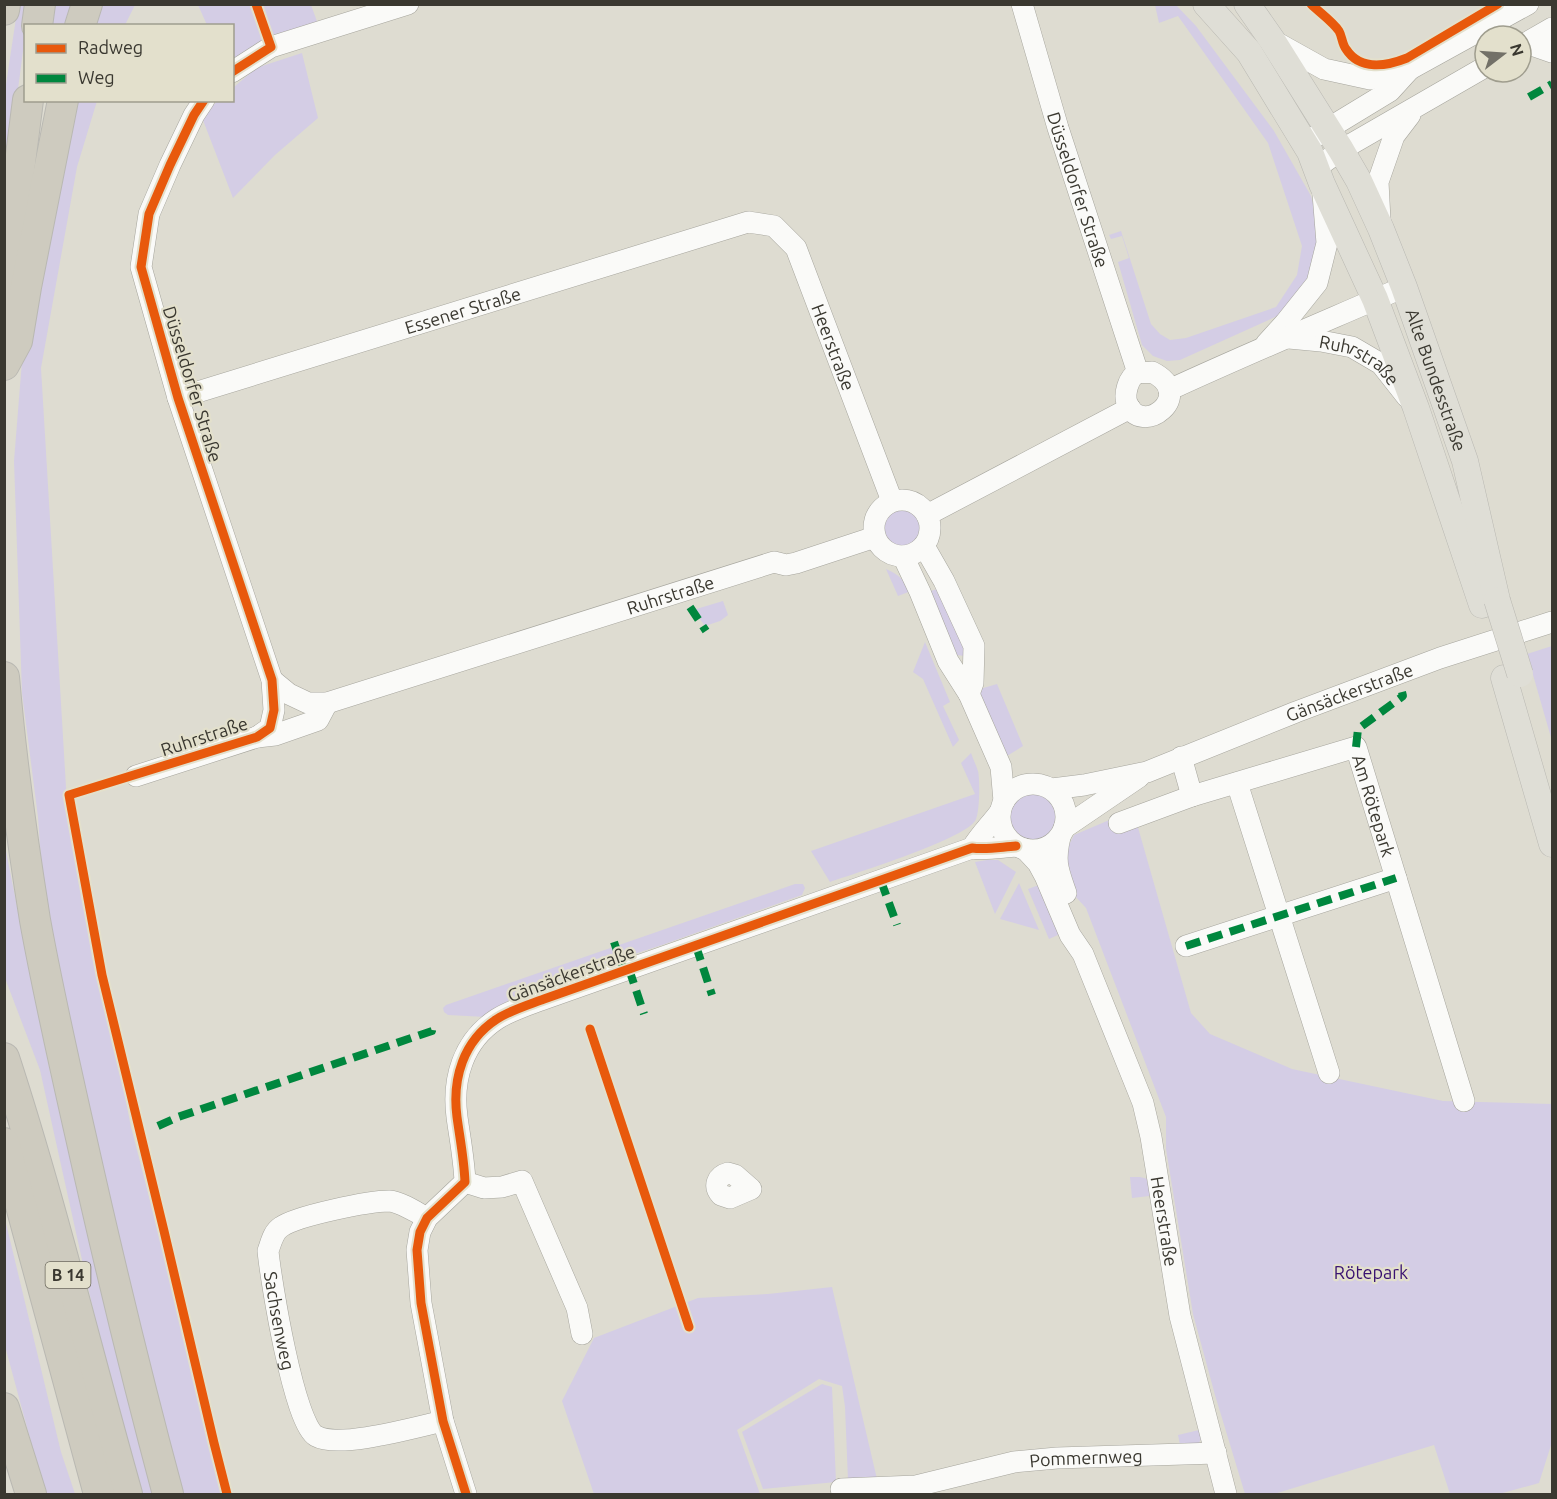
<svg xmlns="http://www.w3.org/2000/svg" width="1557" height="1499" font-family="Ubuntu,sans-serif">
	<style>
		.green { fill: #d4cde5 }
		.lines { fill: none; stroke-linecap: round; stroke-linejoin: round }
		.minor-casing { stroke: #a6a59d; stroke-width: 22 }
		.major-casing { stroke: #b9b8b2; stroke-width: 27 }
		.highway-casing { stroke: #b9b8b2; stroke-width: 32 }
		.minor { stroke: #fafaf8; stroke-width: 21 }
		.major { stroke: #dfded6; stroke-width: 26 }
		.highway { stroke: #cecbbf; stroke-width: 30 }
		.major-bridge-casing { stroke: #b9b8b2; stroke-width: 27; stroke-linecap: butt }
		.major-bridge { stroke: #dfded6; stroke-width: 26 }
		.quiet { stroke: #00873e; stroke-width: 8; stroke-dasharray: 15 8; stroke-linecap: butt }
		.cycleway-casing { stroke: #e3e0cc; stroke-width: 13 }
		.cycleway { stroke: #e8590c; stroke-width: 9 }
		.labels { text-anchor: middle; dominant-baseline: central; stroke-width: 4.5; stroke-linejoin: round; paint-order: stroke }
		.shield { fill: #e3e0cc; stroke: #6d6a5f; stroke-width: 1.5 }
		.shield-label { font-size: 16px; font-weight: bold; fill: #3a3830 }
		.street-label { font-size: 18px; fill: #3a3830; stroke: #e3e0cc }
		.park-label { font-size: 18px; fill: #391272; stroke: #e3e0cc }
	</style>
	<rect width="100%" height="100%" fill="#dedcd1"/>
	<g class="green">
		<path d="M18,5H29L5,189V91Z"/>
		<path d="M53,5H71L66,25L50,26Z"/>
		<path d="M98,5H135L125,25L92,26Z"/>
		<path d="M198,5H311L318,24L233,60L232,26L207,25Z"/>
		<path d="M1155,5H1176L1196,26L1274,131L1311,196L1322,234L1317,266L1284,313L1180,360L1167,361L1153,356L1142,345L1118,262L1129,258L1122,236L1111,239L1109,235L1121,231L1151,324L1160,334L1170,340L1186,338L1276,307L1297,275L1302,246L1268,143L1178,16L1159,23Z"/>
		<path d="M302,53L318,118L275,155L233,198L201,115L218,101L232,100L233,88L256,68Z"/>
		<path d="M72,101H97L77,167L41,368L67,804L131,1127L226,1494H179L90,1135L44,902L38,817L22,693L14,461L22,361Z"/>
		<circle cx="902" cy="527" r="20"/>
		<path d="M886,569C898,574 904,580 911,591L898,596Z"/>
		<path d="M940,588L966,647V656L956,655L925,593Z"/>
		<path d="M723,601L728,615L720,621L705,626L693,610Z"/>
		<path d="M925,642L950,702L943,706L959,740L953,747L923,679L913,672Z"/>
		<path d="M1552,646V741L1527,654Z"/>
		<path d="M997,684L1023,746L1007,756L981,699L980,689Z"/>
		<path d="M971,753C973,759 976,765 978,771C980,779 980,814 975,821C962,840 856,873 830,882L811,851L975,794L961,763Z"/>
		<circle cx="1033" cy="817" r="26"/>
		<path d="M1133,810L1191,1013L1210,1034L1292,1069L1443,1101L1552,1104V1442L1539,1483L1499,1494H1450L1434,1445L1274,1494H1245L1215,1395L1193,1314L1166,1149V1117L1086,908L1075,896L1062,859L1074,835Z"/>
		<path d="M4,841L49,1068L158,1494H142L104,1359L40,1070L5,978Z"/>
		<path d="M987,860H998L1016,872L995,914L975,862Z"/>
		<path d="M1019,883L1039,930L1000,919Z"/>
		<path d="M795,884H803L805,888L802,895L662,945L567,976L513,997L486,1017L448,1015L444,1012L443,1008L446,1005Z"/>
		<path d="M1039,885L1060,934L1049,939L1028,889Z"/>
		<path d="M1130,1177H1140L1148,1179L1152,1193L1149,1196L1132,1198Z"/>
		<path d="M4,1215L61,1452L75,1494H45L5,1346Z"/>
		<path d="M832,1287L877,1479L848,1480L845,1407L842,1386L819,1379L737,1430L760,1494H594L562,1401L594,1338L698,1298L768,1294Z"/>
		<path d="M822,1384L832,1387L836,1482L763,1489L742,1432Z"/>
		<path d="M1199,1430L1201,1439L1195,1450H1181L1178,1435Z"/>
	</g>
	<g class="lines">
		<defs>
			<g id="minor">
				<path id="s1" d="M1022,4L1058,128L1138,373"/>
				<path d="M1272,40L1324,69L1370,79L1410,69L1528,4"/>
				<path d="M1526,43L1552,52"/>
				<path d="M1521,46L1552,28"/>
				<path d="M232,72L271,47L408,4"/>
				<path d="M204,100L194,115L170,165L149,214L141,267L178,398L272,680L274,710L270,728L257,737"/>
				<path d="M1316,136L1390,91L1410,69"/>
				<path d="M1316,168L1341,150L1485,67"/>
				<path d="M1380,220L1378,182L1394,136L1410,115"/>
				<path id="s2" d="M1289,338L1321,341L1352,347L1381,364L1407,397"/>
				<path d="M1266,344L1285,323L1317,283L1327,243L1323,194"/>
				<path d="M1152,372C1198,395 1141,439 1127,403C1124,394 1128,378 1137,373C1141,372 1148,373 1152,372Z"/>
				<path d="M1169,390C1247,354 1326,321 1404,287"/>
				<path id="s3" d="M178,398L748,222L774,226L796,248L892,501"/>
				<circle cx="902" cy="528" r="28"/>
				<path d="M927,515L1130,408"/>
				<path d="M924,546L944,581L974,646L973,683L969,694"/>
				<path d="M903,556L920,592L948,661L969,694L1001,767L1004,801"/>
				<path id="s4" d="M272,680L289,694L308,703H327L774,562L786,565L796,563L875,537"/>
				<path id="s5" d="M1181,757L1192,796L1356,747L1464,1101"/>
				<path d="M136,776L257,737L275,735L318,720L327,703"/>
				<path d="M1237,783L1329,1073"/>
				<circle cx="1033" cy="817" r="33"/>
				<path id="s6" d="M1052,789L1084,785L1147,772L1296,712L1440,658L1552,622"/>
				<path d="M1119,823L1192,796"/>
				<path d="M1064,828L1139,777"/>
				<path d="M1060,837C1054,862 1058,870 1066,893"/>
				<path d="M972,848C980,835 991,824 1000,812"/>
				<path id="s7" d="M1025,849L1038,863L1045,876L1070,935L1083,954L1143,1103L1151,1137L1180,1316L1226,1494"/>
				<path d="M1186,946L1396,878"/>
				<path d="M728,1173L735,1175L751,1189L730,1198L721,1195C713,1186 717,1176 728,1173Z"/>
				<path d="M465,1182L484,1188L502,1187L522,1181L577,1308L582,1334"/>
				<path id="s8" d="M427,1218C416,1212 401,1202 389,1201C369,1201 296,1216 281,1227C273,1232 271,1243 268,1251C271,1281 294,1424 316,1436C339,1449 416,1427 443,1421"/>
				<path id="s9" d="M841,1489L916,1486L1014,1462L1057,1458L1216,1453"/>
				<path d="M466,1494L443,1421L421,1303L417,1250L420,1232L427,1218L465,1182C464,1159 460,1139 457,1117C452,1079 463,1041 497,1019C511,1010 528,1005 544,999L972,848C987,850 1001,847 1016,846"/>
			</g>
			<g id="major">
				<path d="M1206,4L1249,52L1310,152L1322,184L1375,299L1416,408L1482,605"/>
				<path id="s10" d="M1247,4L1272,40L1341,150L1359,181L1381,229L1404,287L1465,461L1497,600"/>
				<path d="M1504,678L1552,844"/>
			</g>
			<g id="highway">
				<path d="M4,10L5,4"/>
				<path d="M37,26L40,4"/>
				<path d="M80,26L87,4"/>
				<path d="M5,311L12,226L28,100"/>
				<path d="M4,365L17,341L26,287L63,100"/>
				<path d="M4,677C11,759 22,839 35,920C48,992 64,1062 80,1133C107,1254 136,1375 168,1494"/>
				<path d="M4,1058C51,1202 86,1349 127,1494"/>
				<path d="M4,1143L99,1494"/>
				<path d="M4,1408L31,1494"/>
			</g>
		</defs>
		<use href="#minor" class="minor-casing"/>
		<use href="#major" class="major-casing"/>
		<use href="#highway" class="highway-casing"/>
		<use href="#minor" class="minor"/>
		<use href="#major" class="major"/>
		<use href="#highway" class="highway"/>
		<defs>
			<path id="major-bridge" d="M1497,600L1520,674"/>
		</defs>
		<use href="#major-bridge" class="major-bridge-casing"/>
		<use href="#major-bridge" class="major-bridge"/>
		<g class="quiet">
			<path d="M1529,97L1552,84"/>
			<path d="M690,607L706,631"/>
			<path d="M1356,747L1358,729L1403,696L1402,692"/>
			<path d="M881,881L897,925"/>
			<path d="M614,942L624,971"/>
			<path d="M696,946L712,995"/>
			<path d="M1186,946L1396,878"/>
			<path d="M629,969L644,1014"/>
			<path d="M158,1126L178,1117L432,1031L433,1023"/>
		</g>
		<defs>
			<g id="cycleway">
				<path d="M1311,4C1320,13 1332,21 1339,31C1342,36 1342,44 1346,49C1360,71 1387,66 1407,58L1498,4"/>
				<path d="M232,72L271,47L256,4"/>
				<path d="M204,100L194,115L170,165L149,214L141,267L178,398L272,680L274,710L270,728L257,737L69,795L102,975L164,1231L214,1443L227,1494"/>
				<path d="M590,1029L689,1327"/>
				<path d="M466,1494L443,1421L421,1303L417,1250L420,1232L427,1218L465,1182C464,1159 460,1139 457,1117C452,1079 463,1041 497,1019C511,1010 528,1005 544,999L972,848C987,850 1001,847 1016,846"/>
			</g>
		</defs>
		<use href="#cycleway" class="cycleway-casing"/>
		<use href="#cycleway" class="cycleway"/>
	</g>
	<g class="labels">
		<rect class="shield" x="45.5" y="1262" width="45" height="26" rx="4.5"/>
		<g class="shield-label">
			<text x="68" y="1275">B 14</text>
		</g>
		<g class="street-label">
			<text stroke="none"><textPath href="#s1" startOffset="194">Düsseldorfer Straße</textPath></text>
			<text stroke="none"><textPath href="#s3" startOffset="298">Essener Straße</textPath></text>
			<text stroke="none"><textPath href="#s3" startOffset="760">Heerstraße</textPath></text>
			<text stroke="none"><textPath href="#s2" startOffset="76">Ruhrstraße</textPath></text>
			<text stroke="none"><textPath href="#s10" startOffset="423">Alte Bundesstraße</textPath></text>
			<text transform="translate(193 384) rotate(73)">Düsseldorfer Straße</text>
			<text stroke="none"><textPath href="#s4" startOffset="422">Ruhrstraße</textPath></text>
			<text stroke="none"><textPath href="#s6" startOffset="314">Gänsäckerstraße</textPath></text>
			<text transform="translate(204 736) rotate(-18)">Ruhrstraße</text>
			<text stroke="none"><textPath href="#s5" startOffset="273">Am Rötepark</textPath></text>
			<text transform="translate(571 973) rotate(-20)">Gänsäckerstraße</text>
			<text stroke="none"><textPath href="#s7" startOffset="402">Heerstraße</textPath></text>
			<text stroke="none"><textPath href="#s8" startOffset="252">Sachsenweg</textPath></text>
			<text stroke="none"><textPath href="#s9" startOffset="248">Pommernweg</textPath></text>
		</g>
		<g class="park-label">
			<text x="1371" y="1272">Rötepark</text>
		</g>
	</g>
	<rect width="1557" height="1499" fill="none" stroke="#3a3830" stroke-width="12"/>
	<rect x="24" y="24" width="210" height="78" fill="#e3e0cc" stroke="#9f9d8e" stroke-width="1.5"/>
	<rect x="36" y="44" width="30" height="9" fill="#e8590c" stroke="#9f9d8e" stroke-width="1.5"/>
	<text x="78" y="54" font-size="18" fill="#3a3830">Radweg</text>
	<rect x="36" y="74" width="30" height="9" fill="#00873e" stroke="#9f9d8e" stroke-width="1.5"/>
	<text x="78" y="84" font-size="18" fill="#3a3830">Weg</text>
	<g transform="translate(1503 54) rotate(73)"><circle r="28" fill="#e3e0cc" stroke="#9f9d8e" stroke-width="1.5"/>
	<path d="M0-4.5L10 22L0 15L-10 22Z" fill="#737168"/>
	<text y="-9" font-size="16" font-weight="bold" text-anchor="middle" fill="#3a3830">N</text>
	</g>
</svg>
